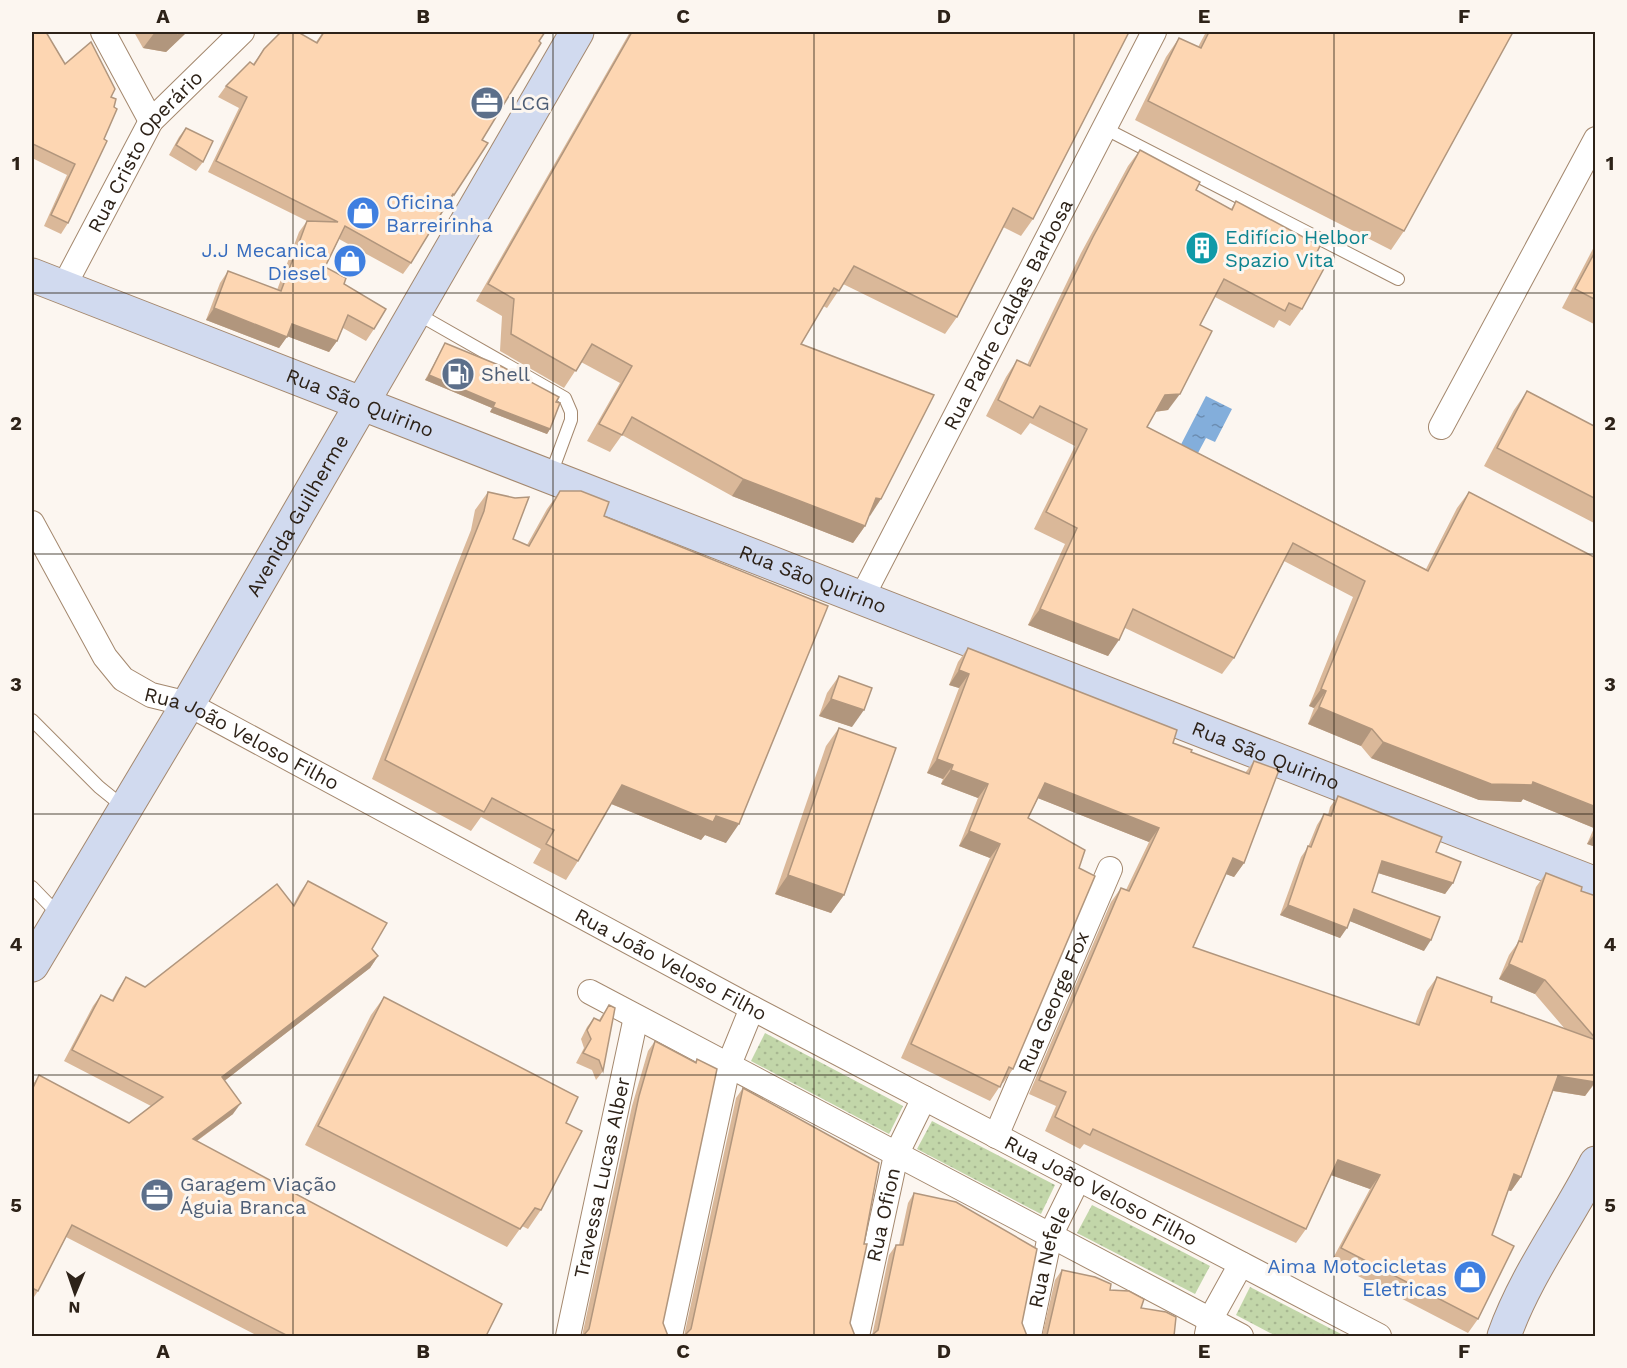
<svg xmlns="http://www.w3.org/2000/svg" width="1627" height="1368" font-family="'Work Sans',sans-serif">
	<style>
		.grass { fill: url(#grass-dots) }
		.water { fill: url(#water-ripples) }
		.lines { fill: none; stroke-linecap: round; stroke-linejoin: round }
		.lane-casing { stroke: #a4886e; stroke-width: 14 }
		.street-casing { stroke: #a4886e; stroke-width: 26 }
		.secondary-casing { stroke: #a4886e; stroke-width: 35 }
		.lane { stroke: #fff; stroke-width: 12 }
		.street { stroke: #fff; stroke-width: 24 }
		.secondary { stroke: #d1daef; stroke-width: 33 }
		.wall { fill: #dab899 }
		.shaded-wall { fill: #b1967d }
		.building { fill: #fdd6b2; stroke: #b1967d; stroke-width: 1.5 }
		.grid { fill: none; stroke: #2d2218; stroke-width: 1.5; stroke-opacity: 0.55 }
		.labels { text-anchor: middle; dominant-baseline: central; stroke-width: 6; stroke-linejoin: round; paint-order: stroke }
		.service-label { font-size: 20px; fill: #4e5e75; stroke: #fcf6f0; text-anchor: start }
		.street-label { font-size: 20px; fill: #2d2218; stroke: #fcf6f0 }
		.shop-label { font-size: 20px; fill: #366cbe; stroke: #fcf6f0; text-anchor: end }
		.culture-label { font-size: 20px; fill: #0d838f; stroke: #fcf6f0; text-anchor: start }
		.neatline { fill: none; stroke: #2d2218; stroke-width: 2 }
		.grid-label { font-size: 20px; text-anchor: middle; font-weight: bold; fill: #2d2218 }
	</style>
	<defs>
		<pattern id="grass-dots" width="8" height="8" patternUnits="userSpaceOnUse" patternTransform="scale(1.5)"><rect width="8" height="8" fill="#c2d6a9"/><path d="M2 2h.1M6 6h.1" fill="none" stroke="#a7b791" stroke-width="1.8" stroke-linecap="round"/></pattern>
		<pattern id="water-ripples" width="26" height="14" patternUnits="userSpaceOnUse" patternTransform="scale(1.5)"><rect width="26" height="14" fill="#83aedb"/><path d="M2 4q2-2 4 0t4 0M15 11q2-2 4 0t4 0" fill="none" stroke="#6c8db1"/></pattern>
	</defs>
	<rect width="100%" height="100%" fill="#fcf6f0"/>
	<g class="grass">
		<path d="M765,1033L903,1106L889,1134L751,1061Z"/>
		<path d="M932,1121L1055,1185L1041,1214L917,1149Z"/>
		<path d="M1092,1205L1210,1266L1195,1294L1077,1233Z"/>
		<path d="M1250,1287L1345,1336H1276L1236,1315Z"/>
	</g>
	<path class="water" d="M1206,396L1232,409L1215,442L1206,438L1191,466L1174,458Z"/>
	<g class="lines">
		<defs>
			<g id="lane">
				<path d="M1104,128L1398,279"/>
				<path d="M416,313L565,398L571,412V420L551,474"/>
				<path d="M32,720L99,787L125,808"/>
				<path d="M32,887L60,916"/>
			</g>
			<g id="street">
				<path d="M103,32L151,121"/>
				<path id="s1" d="M64,286L151,121L242,32"/>
				<path d="M1441,427L1596,139"/>
				<path id="s2" d="M32,523L105,657L123,679L151,695L188,704L752,1008L1379,1336"/>
				<path id="s3" d="M862,597L1154,32"/>
				<path d="M590,992L1241,1336"/>
				<path id="s4" d="M996,1136L1110,869"/>
				<path d="M1207,1334L1210,1320L1241,1264"/>
				<path id="s5" d="M568,1336L636,1017"/>
				<path d="M670,1336L728,1067L752,1008"/>
				<path id="s6" d="M857,1336L896,1155L924,1098"/>
				<path id="s7" d="M1029,1336L1050,1236L1078,1179"/>
			</g>
			<g id="secondary">
				<path id="s8" d="M32,275L1596,884"/>
				<path id="s9" d="M32,965L188,704L577,32"/>
				<path d="M1504,1336C1526,1274 1566,1222 1596,1163"/>
			</g>
		</defs>
		<use href="#lane" class="lane-casing"/>
		<use href="#street" class="street-casing"/>
		<use href="#secondary" class="secondary-casing"/>
		<use href="#lane" class="lane"/>
		<use href="#street" class="street"/>
		<use href="#secondary" class="secondary"/>
	</g>
	<g class="wall">
		<path d="M32,32L65,64L111,97L68,223L61,234L44,226L67,175L32,158Z"/>
		<path d="M134,32H187L166,52L143,48Z"/>
		<path d="M323,32H545L482,140L454,195L447,207L446,206L411,263L403,274L339,239L325,267L344,284L374,329L366,341L343,328L337,341L329,352L287,336L279,348L206,320L220,283L228,271L277,290L299,232L307,221L208,172L239,108L218,97L226,86L253,64L264,49L316,42Z"/>
		<path d="M630,32H1129L1033,219L1021,236L1003,227L957,317L945,334L843,284L827,308L823,306L801,344L870,516H869L865,526L853,543L732,496L622,435L610,452L587,441L620,383L581,362L564,388L500,351L502,316L476,301Z"/>
		<path d="M1206,32H1513L1404,231L1391,250L1135,120L1166,57L1179,38L1198,47Z"/>
		<path d="M186,128L203,162L196,171L169,155L179,137Z"/>
		<path d="M1140,150L1196,190L1231,209L1236,201L1316,254L1302,309L1290,326L1279,320L1274,328L1215,297L1200,325L1168,410L1155,412L1147,427L1426,569L1457,508L1469,492L1596,558V847L1587,844L1594,828L1523,799L1521,802L1479,800L1371,758L1361,746L1308,724L1314,708L1309,706L1353,597L1284,561L1234,658L1222,674L1125,628L1108,656L1028,625L1065,544L1034,529L1075,446L1030,423L1021,435L986,416L1006,377L1017,360L1027,365L1081,253L1128,166Z"/>
		<path d="M1596,243V325L1562,308Z"/>
		<path d="M445,343L556,402L550,429L547,434L490,412L492,408L425,380Z"/>
		<path d="M1527,391L1596,427V524L1484,466L1514,410Z"/>
		<path d="M560,491L604,516L726,843L705,835L701,840L611,804L578,861L566,880L533,863L541,849L481,817L471,831L372,779L471,530L475,510L488,492L513,539L527,545L547,509Z"/>
		<path d="M968,648L1173,743L1191,752L1245,773L1254,761L1244,863L1234,877L1226,874L1193,947L1415,1024L1427,991L1437,977L1491,1002L1565,1029L1535,994L1499,979L1509,955L1517,944L1536,887L1546,873L1581,891L1596,896V1082L1585,1096L1553,1091L1521,1177L1511,1191L1508,1190L1492,1235L1478,1319L1468,1333L1331,1262L1370,1189L1331,1175L1306,1229L1296,1243L1084,1144L1080,1149L1045,1131L1056,1106L1029,1094L1111,902L1121,888L1126,890L1149,842L1038,798L1028,818L1013,1069L1003,1083H1002L990,1101L901,1058L990,858L959,846L978,798L941,784L943,779L927,773L959,688L949,685L958,662Z"/>
		<path d="M839,676L852,727L819,716L827,693Z"/>
		<path d="M839,728L844,895L831,913L775,894L826,746Z"/>
		<path d="M1338,796L1436,852L1453,883L1445,894L1378,873L1372,892L1424,951L1350,921L1340,938L1280,915L1301,857L1308,847L1317,825L1324,814L1328,815L1330,807Z"/>
		<path d="M308,881L372,949L378,956L370,968L224,1081L233,1114L197,1141L486,1336H258L66,1237L38,1291L32,1300V1086L39,1075L129,1123L151,1106L64,1061L93,1006L101,995L112,1000L118,989L126,977L145,987L293,905L300,892Z"/>
		<path d="M384,997L566,1123L541,1210L528,1229L522,1226L507,1247L305,1145L371,1015Z"/>
		<path d="M609,1005L603,1071L596,1080L592,1070L576,1063L584,1048L581,1039L587,1027L594,1018L599,1020Z"/>
		<path d="M655,1041L695,1062L697,1059L663,1323L668,1336H582L632,1106L648,1051Z"/>
		<path d="M743,1088L850,1323L684,1336L736,1098Z"/>
		<path d="M914,1193L1022,1323L872,1336L889,1255L896,1245H899L908,1203Z"/>
		<path d="M1062,1270L1110,1290L1141,1308L1174,1336H1042L1055,1280Z"/>
	</g>
	<g class="shaded-wall">
		<path d="M155,32H187L166,52L143,48Z"/>
		<path d="M214,308L287,337L279,348L206,320Z"/>
		<path d="M292,324L337,341L329,352L284,335Z"/>
		<path d="M429,375L495,403L492,408L425,380Z"/>
		<path d="M1180,394L1168,410L1153,412L1165,395Z"/>
		<path d="M493,407L550,429L547,434L490,412Z"/>
		<path d="M743,479L865,526L853,543L732,496Z"/>
		<path d="M876,498L881,499L870,516L864,515Z"/>
		<path d="M1040,609L1119,640L1108,656L1028,625Z"/>
		<path d="M959,670L969,674L959,688L949,685Z"/>
		<path d="M1321,689L1326,691L1314,708L1309,706Z"/>
		<path d="M831,699L864,710L852,727L819,716Z"/>
		<path d="M1319,707L1372,729L1361,746L1308,724Z"/>
		<path d="M1383,742L1533,782L1596,807V825L1594,828L1523,799L1521,802L1479,800L1371,758Z"/>
		<path d="M937,759L953,765L943,779L927,773Z"/>
		<path d="M951,770L988,784L978,798L941,784Z"/>
		<path d="M1045,783L1159,828L1149,842L1035,797Z"/>
		<path d="M622,785L716,816L739,824L726,843L705,835L701,840L609,803Z"/>
		<path d="M969,831L1000,844L990,858L959,846Z"/>
		<path d="M1596,832V847L1587,844Z"/>
		<path d="M1233,858L1244,863L1234,877L1223,873Z"/>
		<path d="M1382,861L1453,883L1445,894L1375,872Z"/>
		<path d="M788,875L844,895L831,913L775,894Z"/>
		<path d="M1288,905L1347,928L1340,938L1280,915Z"/>
		<path d="M1354,909L1431,940L1424,951L1347,920Z"/>
		<path d="M378,956L370,968L214,1089L222,1077Z"/>
		<path d="M1509,964L1545,980L1535,994L1499,979Z"/>
		<path d="M1558,1076L1595,1082L1585,1096L1548,1090Z"/>
		<path d="M241,1103L233,1114L184,1150L193,1139Z"/>
		<path d="M1338,1160L1380,1175L1370,1189L1328,1174Z"/>
		<path d="M1514,1174L1521,1177L1511,1191L1504,1189Z"/>
	</g>
	<g class="building">
		<path d="M32,32H46L65,64L91,42L115,89L111,97L116,99L114,107L117,109L104,139L107,141L68,223L51,215L75,164L33,144L32,146Z"/>
		<path d="M160,32H181L178,35Z"/>
		<path d="M281,32H298L317,43L324,32H545L539,41L541,43L482,140L488,143L454,195L453,194L411,263L345,226L325,267L346,278L344,284L386,309L374,329L348,315L337,341L292,324L287,337L214,308L228,271L281,291L307,221L338,222L216,161L247,97L226,86L250,62L254,65L264,49Z"/>
		<path d="M632,32H1129L1033,219L1013,208L957,317L854,266L839,291L834,288L801,344L934,395L881,499L876,498L865,526L743,479L632,417L622,435L599,424L632,366L592,344L576,371L511,334L514,299L488,284Z"/>
		<path d="M1209,32H1513L1404,231L1148,101L1179,38L1201,48Z"/>
		<path d="M186,128L213,141L203,162L176,145Z"/>
		<path d="M1140,150L1200,182L1196,190L1232,210L1236,201L1320,246L1316,254L1328,261L1302,309L1289,303L1285,311L1224,279L1200,325L1212,331L1180,394L1165,395L1147,427L1428,571L1469,492L1596,558V807L1533,782L1532,785L1491,784L1383,742L1372,729L1319,707L1326,691L1321,689L1365,581L1293,543L1234,658L1133,609L1119,640L1040,609L1077,528L1046,512L1087,429L1040,406L1033,418L998,400L1017,360L1030,366L1093,237Z"/>
		<path d="M1596,250V300L1575,289Z"/>
		<path d="M445,343L501,366L559,397L556,402L560,403L550,429L493,407L495,403L429,375Z"/>
		<path d="M1527,391L1596,427V499L1497,448Z"/>
		<path d="M560,491H581L609,502L604,516L828,606L739,824L716,816L713,822L622,785L578,861L546,844L554,830L492,798L484,812L385,760L484,511L488,492L515,498L529,497L513,539L529,546Z"/>
		<path d="M968,648L1177,730L1173,743L1192,750L1191,752L1249,774L1254,761L1279,770L1244,863L1233,858L1193,947L1419,1025L1437,977L1492,997L1491,1002L1596,1040L1595,1082L1558,1076L1521,1177L1514,1174L1492,1235L1514,1246L1478,1319L1341,1248L1380,1175L1338,1160L1306,1229L1093,1129L1090,1135L1055,1117L1066,1092L1039,1080L1121,888L1129,891L1159,828L1045,783L1028,818L1085,850L1079,868L1095,876L1013,1069L1009,1067L1000,1087L911,1044L1000,844L969,831L988,784L951,770L953,765L937,759L969,674L959,670Z"/>
		<path d="M839,676L872,688L864,710L831,699Z"/>
		<path d="M839,728L896,748L844,895L788,875Z"/>
		<path d="M1338,796L1442,837L1436,852L1461,862L1453,883L1382,861L1372,892L1440,917L1431,940L1354,909L1347,928L1288,905L1308,846L1311,847L1324,814L1331,816Z"/>
		<path d="M1546,873L1582,887L1581,891L1596,896V1039L1545,980L1509,964L1519,941L1522,942Z"/>
		<path d="M308,881L387,923L372,949L378,956L222,1077L241,1103L193,1139L502,1304L486,1336H288L72,1225L38,1291L32,1288V1090L39,1075L129,1123L163,1097L72,1050L101,995L113,1001L126,977L145,987L277,884L294,906Z"/>
		<path d="M384,997L578,1097L566,1123L582,1131L541,1210L535,1208L520,1229L318,1126Z"/>
		<path d="M609,1005L615,1008L603,1071L599,1060L583,1053L591,1039L587,1030L594,1018L600,1021Z"/>
		<path d="M655,1041L696,1063L697,1059L717,1069L663,1323L668,1336H583L589,1329L639,1096Z"/>
		<path d="M743,1088L879,1163L864,1244H867L850,1323L855,1336H684L691,1329Z"/>
		<path d="M914,1193L956,1202L1037,1249L1022,1323L1027,1336H871L878,1330L896,1245H903Z"/>
		<path d="M1062,1270L1095,1277L1111,1284L1110,1290L1129,1291L1144,1299L1141,1308L1166,1312L1176,1317L1174,1336H1045L1047,1335Z"/>
	</g>
	<path class="grid" d="M293,32V1336M553,32V1336M814,32V1336M1074,32V1336M1334,32V1336M32,293H1596M32,554H1596M32,814H1596M32,1075H1596"/>
	<defs>
		<symbol id="office-disc" viewBox="-11 -11 22 22"><circle r="9.5" fill="#5c6f8a" stroke="#fcf6f0"/><path d="M-6-3h4V-5.5h4V-3h4V5H-6ZM-1-4.5V-3h2v-1.5ZM-6 0V1H6V0Z" fill="#fff"/></symbol>
		<symbol id="shop-disc" viewBox="-11 -11 22 22"><circle r="9.5" fill="#3f7fe0" stroke="#fcf6f0"/><path d="M-5-2.5h2.3a2.7 3.5 0 0 1 5.4 0H5L5.5 6h-11ZM-1.5-2.5h3a1.5 2.3 0 0 0-3 0Z" fill="#fff"/></symbol>
		<symbol id="building-disc" viewBox="-11 -11 22 22"><circle r="9.5" fill="#0f9aa8" stroke="#fcf6f0"/><path d="M-4-6H4V6H1V3H-1V6H-4ZM-2.5-4.3h1.7v1.8h-1.7ZM.8-4.3h1.7v1.8H.8ZM-2.5-1h1.7V.8h-1.7ZM.8-1h1.7V.8H.8Z" fill="#fff"/></symbol>
		<symbol id="fuel-disc" viewBox="-11 -11 22 22"><circle r="9.5" fill="#5c6f8a" stroke="#fcf6f0"/><path d="M-5.5-6h7V0h2V4h1.3V-2.5L3-4.5l.8-.8L6-3V5H2.5V1h-1V6h-7ZM-4.2-4.7v3.2H.2V-4.7Z" fill="#fff"/></symbol>
	</defs>
	<g fill-rule="evenodd">
		<use href="#office-disc" x="468" y="84" width="38" height="38"/>
		<use href="#shop-disc" x="344" y="194" width="38" height="38"/>
		<use href="#building-disc" x="1183" y="229" width="38" height="38"/>
		<use href="#shop-disc" x="331" y="242" width="38" height="38"/>
		<use href="#fuel-disc" x="439" y="355" width="38" height="38"/>
		<use href="#office-disc" x="138" y="1176" width="38" height="38"/>
		<use href="#shop-disc" x="1451" y="1258" width="38" height="38"/>
	</g>
	<g class="labels">
		<g class="service-label">
			<text x="510" y="103">LCG</text>
			<text x="481" y="374">Shell</text>
			<text x="180" y="1184">Garagem Viação<tspan x="180" dy="23">Águia Branca</tspan></text>
		</g>
		<g class="street-label">
			<text stroke="none"><textPath href="#s1" startOffset="158">Rua Cristo Operário</textPath></text>
			<text stroke="none"><textPath href="#s3" startOffset="318">Rua Padre Caldas Barbosa</textPath></text>
			<text stroke="none"><textPath href="#s8" startOffset="352">Rua São Quirino</textPath></text>
			<text stroke="none"><textPath href="#s9" startOffset="522">Avenida Guilherme</textPath></text>
			<text stroke="none"><textPath href="#s8" startOffset="838">Rua São Quirino</textPath></text>
			<text stroke="none"><textPath href="#s2" startOffset="314">Rua João Veloso Filho</textPath></text>
			<text stroke="none"><textPath href="#s8" startOffset="1324">Rua São Quirino</textPath></text>
			<text stroke="none"><textPath href="#s2" startOffset="800">Rua João Veloso Filho</textPath></text>
			<text stroke="none"><textPath href="#s4" startOffset="146">Rua George Fox</textPath></text>
			<text stroke="none"><textPath href="#s5" startOffset="162">Travessa Lucas Alber</textPath></text>
			<text stroke="none"><textPath href="#s2" startOffset="1286">Rua João Veloso Filho</textPath></text>
			<text stroke="none"><textPath href="#s6" startOffset="124">Rua Ofion</textPath></text>
			<text stroke="none"><textPath href="#s7" startOffset="82">Rua Nefele</textPath></text>
		</g>
		<g class="shop-label">
			<text x="386" y="202" text-anchor="start">Oficina<tspan x="386" dy="23">Barreirinha</tspan></text>
			<text x="327" y="250">J.J Mecanica<tspan x="327" dy="23">Diesel</tspan></text>
			<text x="1447" y="1266">Aima Motocicletas<tspan x="1447" dy="23">Eletricas</tspan></text>
		</g>
		<g class="culture-label">
			<text x="1225" y="237">Edifício Helbor<tspan x="1225" dy="23">Spazio Vita</tspan></text>
		</g>
	</g>
	<rect width="1627" height="1368" fill="none" stroke="#fcf6f0" stroke-width="66"/>
	<g transform="translate(75 1293) rotate(182)" stroke="#fcf6f0" stroke-width="4.5" paint-order="stroke">
	<path d="M0-4.5L10 22L0 15L-10 22Z" fill="#2d2218"/>
	<text y="-9" font-size="16" font-weight="bold" text-anchor="middle" fill="#2d2218">N</text>
	</g>
	<rect x="33" y="33" width="1561" height="1302" class="neatline"/>
	<g class="grid-label">
		<text x="163" y="23">A</text>
		<text x="423" y="23">B</text>
		<text x="683" y="23">C</text>
		<text x="944" y="23">D</text>
		<text x="1204" y="23">E</text>
		<text x="1464" y="23">F</text>
		<text x="16" y="170">1</text>
		<text x="1610" y="170">1</text>
		<text x="16" y="430">2</text>
		<text x="1610" y="430">2</text>
		<text x="16" y="691">3</text>
		<text x="1610" y="691">3</text>
		<text x="16" y="951">4</text>
		<text x="1610" y="951">4</text>
		<text x="16" y="1212">5</text>
		<text x="1610" y="1212">5</text>
		<text x="163" y="1358">A</text>
		<text x="423" y="1358">B</text>
		<text x="683" y="1358">C</text>
		<text x="944" y="1358">D</text>
		<text x="1204" y="1358">E</text>
		<text x="1464" y="1358">F</text>
	</g>
</svg>
